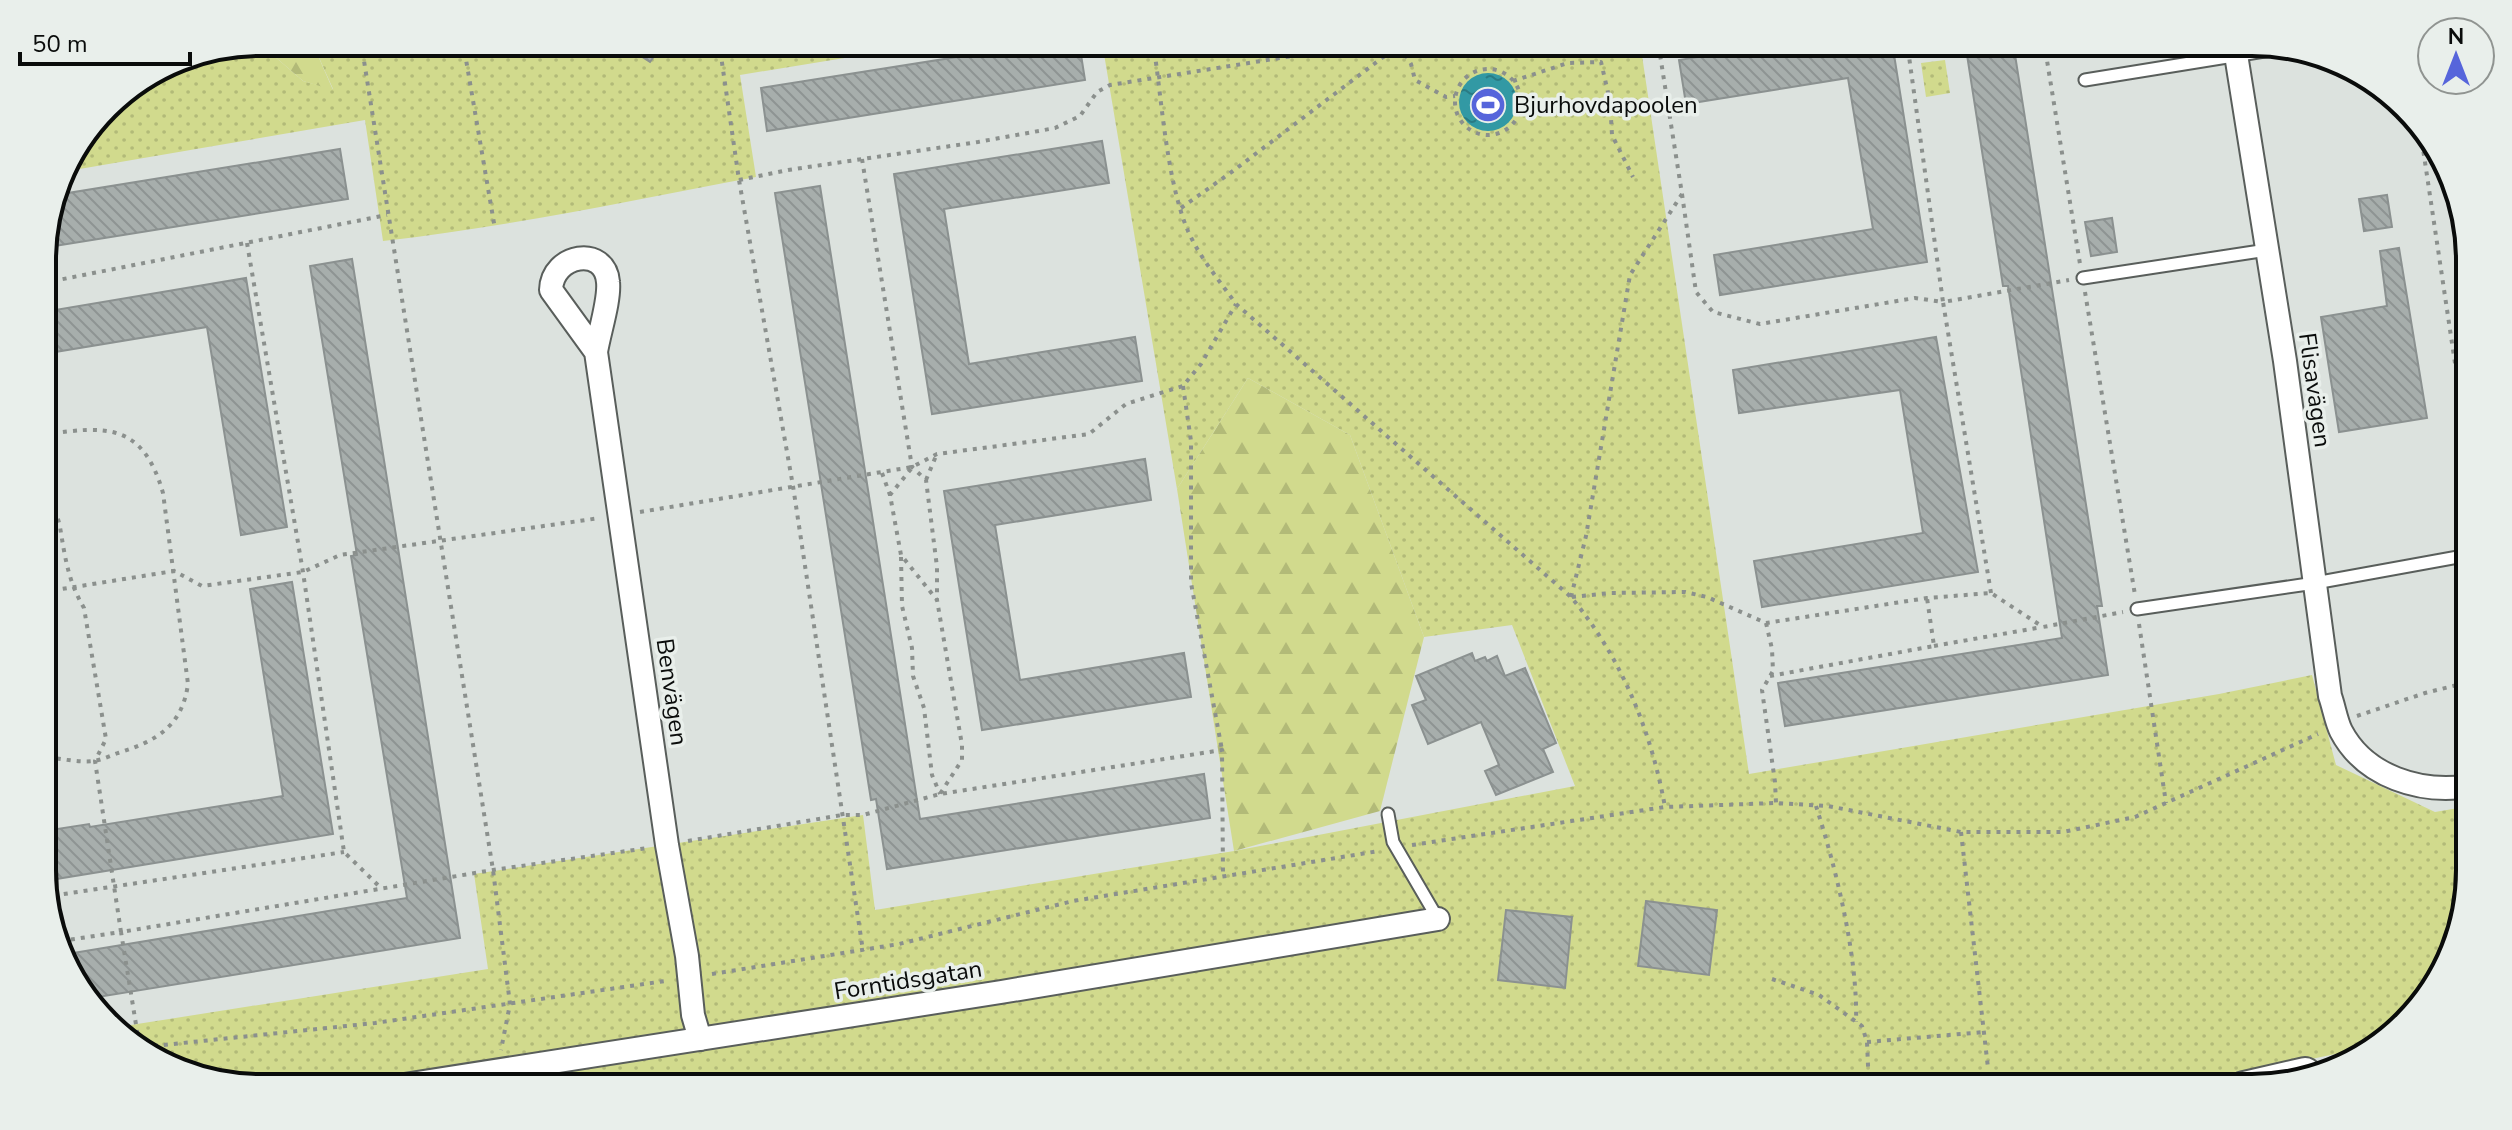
<svg xmlns="http://www.w3.org/2000/svg" width="2512" height="1130" font-family="'Nunito Sans',sans-serif">
	<style>
		.grass { fill: url(#grass-dots) }
		.forest { fill: url(#forest-firs) }
		.garden { fill: #d1da8d }
		.water { fill: url(#water-ripples) }
		.building { fill: url(#building-back-hatch); stroke: #8b9190; stroke-width: 2 }
		.lines { fill: none; stroke-linecap: round; stroke-linejoin: round }
		.service-casing { stroke: #595e5b; stroke-width: 15 }
		.minor-casing { stroke: #595e5b; stroke-width: 26 }
		.secondary-casing { stroke: #595e5b; stroke-width: 36 }
		.path { stroke: #8b908d; stroke-width: 4; stroke-dasharray: 4 6; stroke-linecap: butt }
		.service { stroke: #fff; stroke-width: 11 }
		.minor { stroke: #fff; stroke-width: 22 }
		.secondary { stroke: #fff; stroke-width: 32 }
		.labels { text-anchor: middle; dominant-baseline: central; stroke-width: 7; stroke-linejoin: round; paint-order: stroke }
		.poi-label { font-size: 24px; fill: #0a0c0b; stroke: #e9efeb; text-anchor: start }
		.street-label { font-size: 24px; fill: #0a0c0b; stroke: #e9efeb }
		.rim { fill: none; stroke: #0a0c0b; stroke-width: 4 }
	</style>
	<defs>
		<pattern id="grass-dots" width="8" height="8" patternUnits="userSpaceOnUse" patternTransform="scale(2)"><rect width="8" height="8" fill="#d1da8d"/><path d="M2 2h.1M6 6h.1" fill="none" stroke="#b2ba78" stroke-width="1.8" stroke-linecap="round"/></pattern>
		<pattern id="forest-firs" width="22" height="20" patternUnits="userSpaceOnUse" patternTransform="scale(2)"><rect width="22" height="20" fill="#d1da8d"/><path d="M5 1l3.5 6h-7zM16 11l3.5 6h-7z" fill="#b2ba78"/></pattern>
		<pattern id="water-ripples" width="26" height="14" patternUnits="userSpaceOnUse" patternTransform="scale(2)"><rect width="26" height="14" fill="#3299a4"/><path d="M2 4q2-2 4 0t4 0M15 11q2-2 4 0t4 0" fill="none" stroke="#297b84"/></pattern>
		<pattern id="building-back-hatch" width="6" height="6" patternUnits="userSpaceOnUse" patternTransform="scale(2)"><rect width="6" height="6" fill="#a7aeac"/><path d="M-1 5l2 2M0 0l6 6M5-1l2 2" fill="none" stroke="#8e9493"/></pattern>
	</defs>
	<rect width="100%" height="100%" fill="#dce2de"/>
	<g class="grass">
		<path d="M258,42L303,81L333,89L312,42H942L740,75L756,177C633,200 509,227 383,241L365,120L62,172L64,164L116,96L177,58Z"/>
		<path d="M1102,42H1640L1749,774L2219,694L2312,675L2336,765L2435,812L2470,806V871L2453,954L2379,1045L2170,1088H1329L1011,1084L885,1088H260L176,1071L118,1027L488,969L474,874L863,815L875,910L1234,851L1575,786L1512,625L1424,637L1350,435L1248,378L1177,489Z"/>
		<path d="M1945,60L1950,93L1926,97L1921,63Z"/>
	</g>
	<g class="forest">
		<path d="M258,42H312L333,90L303,81Z"/>
		<path d="M1248,378L1350,435L1424,637L1380,811L1234,851L1177,489Z"/>
	</g>
	<path class="garden" d="M1175,42H1292L1178,59Z"/>
	<circle class="water" cx="1488" cy="102" r="29"/>
	<g class="building">
		<path d="M619,42H664L650,62Z"/>
		<path d="M1052,42H1079L1085,80L767,131L761,88Z"/>
		<path d="M1791,42H1892L1927,262L1720,295L1714,255L1873,229L1848,78L1686,104L1679,60Z"/>
		<path d="M1965,42H2013L2102,606H2097L2108,675L1785,726L1778,683L2062,638L2008,286H2003Z"/>
		<path d="M1102,141L1109,183L944,209L969,364L1135,337L1142,381L932,414L894,174Z"/>
		<path d="M340,149L348,199L42,248L56,195Z"/>
		<path d="M820,186L920,819L1204,774L1210,818L887,869L876,799L871,800L775,193Z"/>
		<path d="M2387,195L2392,227L2364,231L2359,199Z"/>
		<path d="M2112,218L2117,252L2091,256L2085,222Z"/>
		<path d="M2399,248L2427,418L2339,432L2321,317L2387,306L2380,251Z"/>
		<path d="M352,259L460,938L86,999L67,954L407,898L351,556L357,555L310,266Z"/>
		<path d="M246,278L287,527L241,535L207,327L43,354V312Z"/>
		<path d="M1936,337L1978,572L1762,607L1754,561L1923,533L1900,390L1739,413L1733,370Z"/>
		<path d="M1145,459L1151,500L995,525L1020,680L1184,653L1191,697L982,730L944,491Z"/>
		<path d="M292,582L333,834L44,881V831L89,824L90,827L283,796L250,589Z"/>
		<path d="M1472,653L1475,661L1485,657L1487,661L1497,656L1505,676L1525,668L1556,743L1543,749L1553,772L1496,795L1485,771L1499,765L1481,722L1428,744L1412,705L1426,700L1416,676Z"/>
		<path d="M1646,901L1717,910L1709,975L1638,966Z"/>
		<path d="M1506,910L1572,917L1565,988L1498,980Z"/>
	</g>
	<g class="lines">
		<defs>
			<g id="service">
				<path d="M2085,80L2283,48"/>
				<path d="M2083,278L2267,250"/>
				<path d="M2137,609L2315,583L2469,555"/>
				<path d="M1388,814L1393,842L1438,919"/>
			</g>
			<g id="minor">
				<path d="M2234,42L2285,361L2330,696C2334,707 2336,721 2341,731C2365,777 2421,794 2470,786"/>
				<path d="M596,352C599,333 610,300 608,282C605,245 552,254 551,290L596,352L667,845L687,956L693,1015L700,1039"/>
				<path d="M385,1088L1001,992L1438,919"/>
			</g>
			<path id="secondary" d="M2244,1088L2305,1074"/>
		</defs>
		<use href="#service" class="service-casing"/>
		<use href="#minor" class="minor-casing"/>
		<use href="#secondary" class="secondary-casing"/>
		<g class="path">
			<path d="M361,42L493,870L510,1004L501,1050"/>
			<path d="M463,42L495,229"/>
			<path d="M719,42L739,180L793,486L863,951"/>
			<path d="M1153,42C1162,99 1166,179 1188,231C1200,258 1219,280 1236,304L1571,597C1621,657 1651,730 1665,807"/>
			<path d="M2044,42L2080,264"/>
			<path d="M1400,46L1411,64L1415,80L1446,97L1455,96"/>
			<circle cx="1488" cy="102" r="33"/>
			<path d="M1513,81L1568,63L1601,62L1610,101L1612,135L1633,177"/>
			<path d="M2419,122L2469,457"/>
			<path d="M862,159L912,467L926,480L937,567V600"/>
			<path d="M739,180L788,170L978,142L1055,128L1080,116L1097,92L1110,85L1381,42"/>
			<path d="M1682,194L1696,292L1713,312L1760,324L1915,298L1943,302L1907,42"/>
			<path d="M1181,208L1233,171L1403,42"/>
			<path d="M247,243L303,572L344,852L382,889"/>
			<path d="M43,283L387,215"/>
			<path d="M2085,292L2135,595"/>
			<path d="M1183,386L1191,441V583L1222,750"/>
			<path d="M43,435C106,425 143,423 163,493L188,684C182,727 156,741 118,753C110,756 101,760 94,761C78,763 60,758 44,757"/>
			<path d="M911,469L890,495L901,555L937,600L962,745V760L940,794"/>
			<path d="M43,471C47,491 56,508 60,527C65,557 68,581 84,608L106,739L95,761L121,932L493,870L648,848"/>
			<path d="M882,473L890,495"/>
			<path d="M926,480L936,456"/>
			<path d="M640,512L912,467L937,454L1089,434L1126,404L1183,386L1201,364L1236,304"/>
			<path d="M901,557L902,606L912,648L913,676L924,708L932,775L940,794"/>
			<path d="M43,592L174,571L202,586L303,572L340,555L600,518"/>
			<path d="M1991,593L1943,302L2069,280"/>
			<path d="M1571,597L1586,536L1630,275L1682,194L1658,42"/>
			<path d="M1572,597L1610,593L1685,592L1707,597L1766,623L1927,598L1991,593L2043,627L2123,612"/>
			<path d="M1766,623L1772,649L1773,671L1762,690L1775,782L1776,803"/>
			<path d="M2139,624L2166,803"/>
			<path d="M1934,646L2042,627"/>
			<path d="M1770,676L1934,646L1927,598"/>
			<path d="M2357,716L2425,693L2469,682"/>
			<path d="M1816,806C1836,868 1858,957 1856,1022"/>
			<path d="M1961,832L1988,1068"/>
			<path d="M688,841L842,815H863L940,794L1222,750L1223,876"/>
			<path d="M1412,845L1665,807L1776,803L1828,806L1961,832H2063L2135,817L2318,734"/>
			<path d="M44,897L344,852"/>
			<path d="M61,941L121,932L139,1043"/>
			<path d="M712,974L899,944L1073,901L1379,851"/>
			<path d="M1772,979L1819,995L1862,1026L1867,1042L1869,1088"/>
			<path d="M1867,1042L1984,1032"/>
			<path d="M144,1047L375,1023L665,981"/>
		</g>
		<use href="#service" class="service"/>
		<use href="#minor" class="minor"/>
		<use href="#secondary" class="secondary"/>
	</g>
	<defs>
		<symbol id="stadium-disc" viewBox="-11 -11 22 22"><circle r="9.5" fill="#5665db" stroke="#e9efeb"/><path d="M0-5a6.5 5 0 1 0 0 10a6.5 5 0 1 0 0-10ZM-3.5-1.8h7v3.6h-7Z" fill="#fff"/></symbol>
	</defs>
	<g fill-rule="evenodd">
		<use href="#stadium-disc" x="1468" y="85" width="40" height="40"/>
	</g>
	<g class="labels">
		<g class="poi-label">
			<text x="1514" y="105">Bjurhovdapoolen</text>
		</g>
		<g class="street-label">
			<text transform="translate(2315 390) rotate(82)">Flisavägen</text>
			<text transform="translate(672 692) rotate(82)">Benvägen</text>
			<text transform="translate(908 980) rotate(-9)">Forntidsgatan</text>
		</g>
	</g>
	<path d="M0 0H2512V1130H0ZM260 56H2252A204 204 0 0 1 2456 260V870A204 204 0 0 1 2252 1074H260A204 204 0 0 1 56 870V260A204 204 0 0 1 260 56Z" fill="#e9efeb" fill-rule="evenodd"/>
	<path class="rim" d="M260 56H2252A204 204 0 0 1 2456 260V870A204 204 0 0 1 2252 1074H260A204 204 0 0 1 56 870V260A204 204 0 0 1 260 56Z"/>
	<g transform="translate(2456 56)"><circle r="38" fill="#e9efeb" stroke="#909491" stroke-width="2"/>
	<path d="M0-6L14 30L0 20L-14 30Z" fill="#5665db"/>
	<text y="-12" font-size="22" font-weight="bold" text-anchor="middle" fill="#0a0c0b">N</text>
	</g>
	<path d="M20 52v12h170v-12" fill="none" stroke="#0a0c0b" stroke-width="4"/>
	<text x="32" y="52" font-size="24" fill="#0a0c0b" stroke="#e9efeb" stroke-width="6" paint-order="stroke">50 m</text>
</svg>
